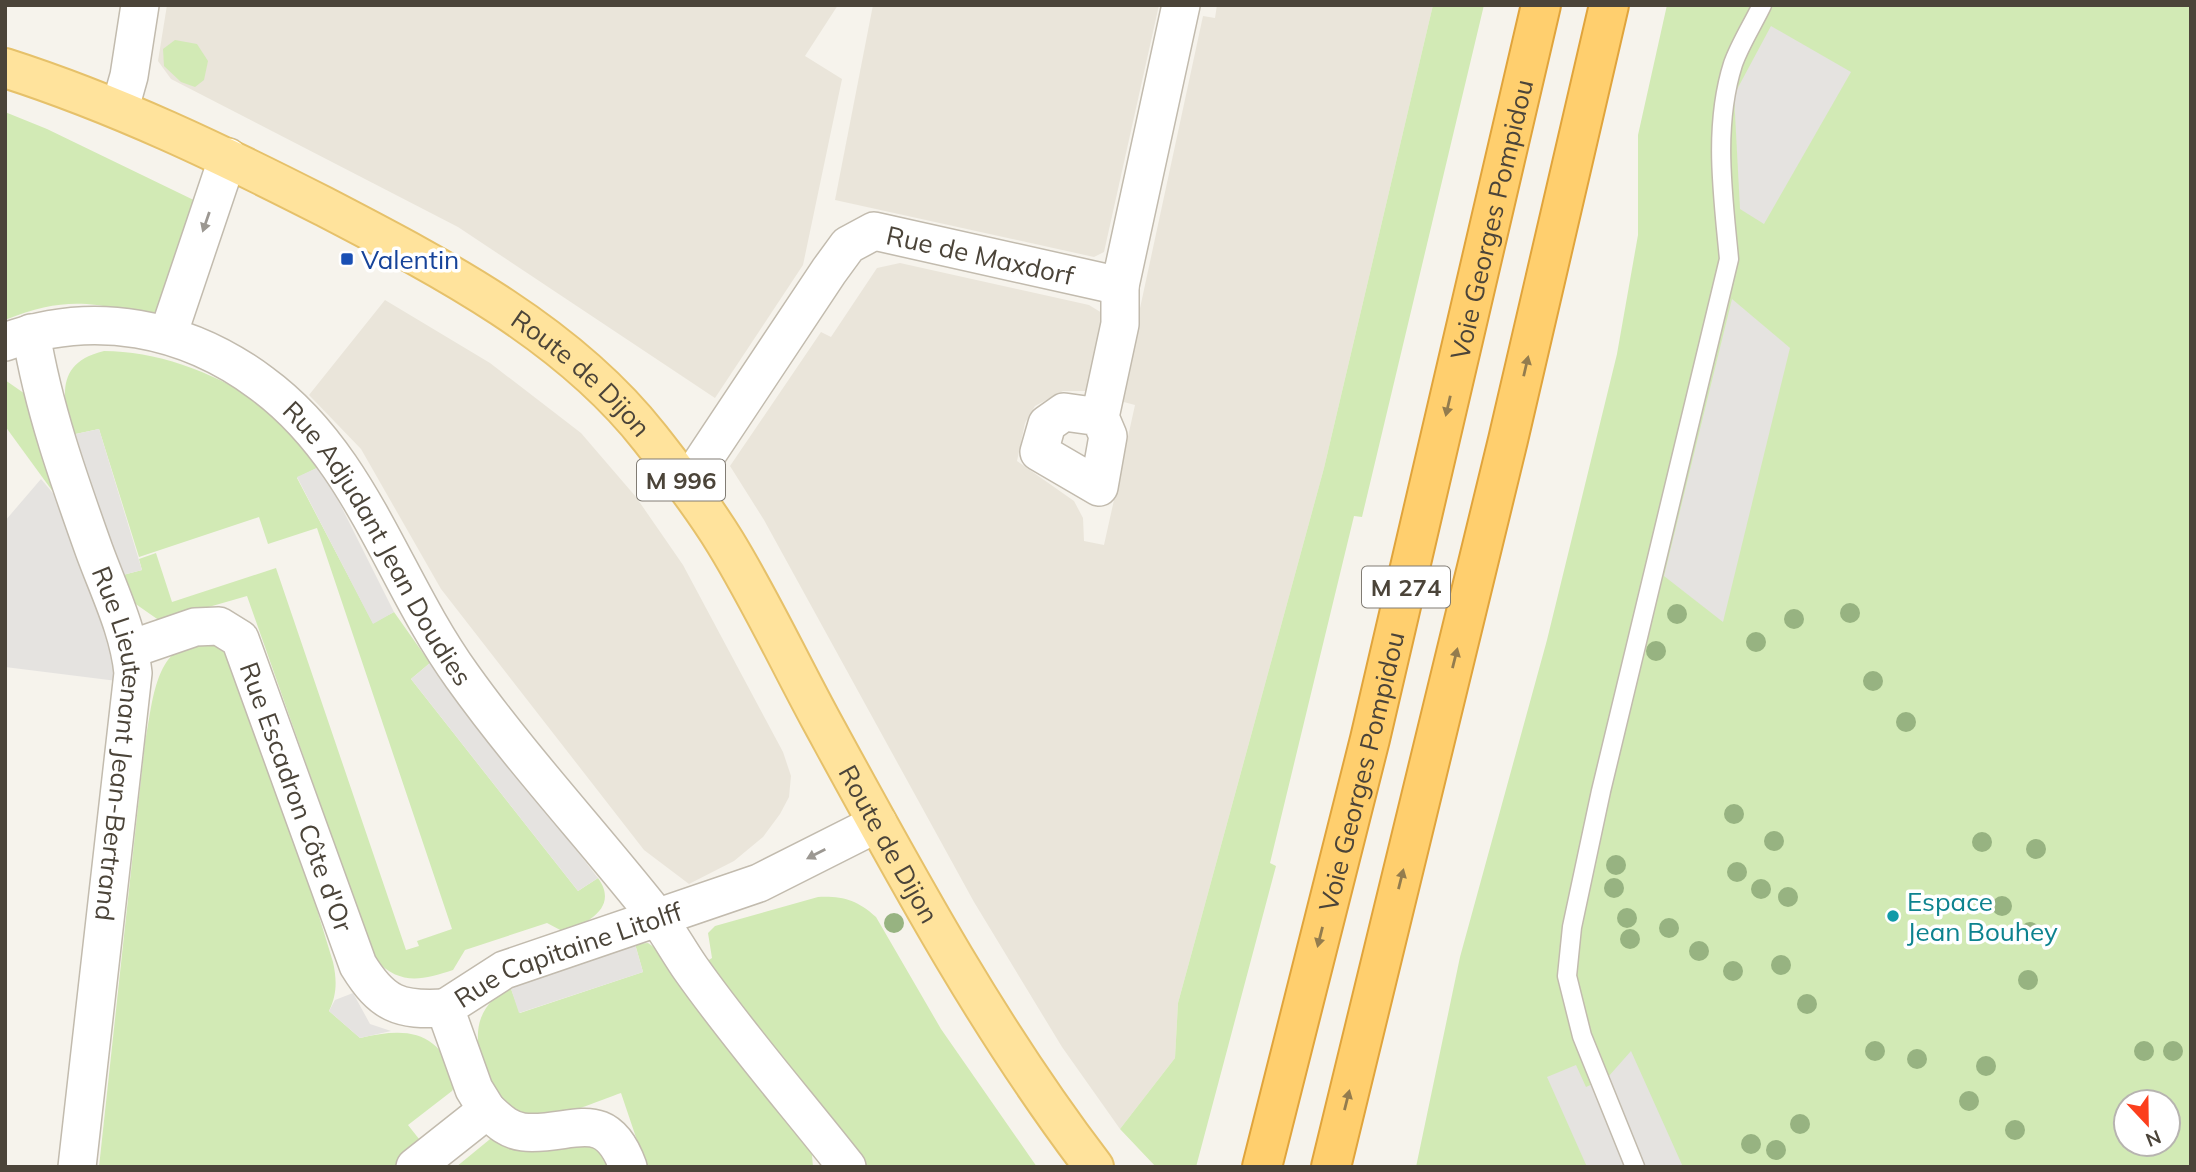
<svg xmlns="http://www.w3.org/2000/svg" width="2196" height="1172" font-family="Mulish,sans-serif">
	<style>
		.residential { fill: #eae5da }
		.green { fill: #d2eab5; fill-rule: evenodd }
		.parking { fill: #e5e3e0 }
		.lines { fill: none; stroke-linecap: round; stroke-linejoin: round }
		.lane-casing { stroke: #c2bbae; stroke-width: 21 }
		.street-casing { stroke: #c2bbae; stroke-width: 40 }
		.primary-casing { stroke: #e6c16a; stroke-width: 42 }
		.highway-casing { stroke: #e0a43c; stroke-width: 42 }
		.lane { stroke: #fff; stroke-width: 18 }
		.street { stroke: #fff; stroke-width: 37 }
		.primary { stroke: #ffe39c; stroke-width: 38 }
		.highway { stroke: #ffcf6e; stroke-width: 38 }
		.tree { fill: #97b381 }
		.oneway { fill: #9c9892 }
		.oneway2 { fill: #937c4e }
		.transit-dot { fill: #1a4fb4; stroke: #fff; stroke-width: 2.5 }
		.culture-dot { fill: #0f9aa8; stroke: #fff; stroke-width: 2.5 }
		.labels { text-anchor: middle; dominant-baseline: central; stroke-width: 7; stroke-linejoin: round; paint-order: stroke }
		.shield { fill: #fff; stroke: #817c74; stroke-width: 2 }
		.shield-label { font-size: 24px; font-weight: bold; fill: #4b4439 }
		.street-label { font-size: 26px; fill: #4b4439; stroke: #fff }
		.transit-label { font-size: 26px; fill: #164399; stroke: #fff; text-anchor: start }
		.culture-label { font-size: 26px; fill: #0d838f; stroke: #fff; text-anchor: start }
	</style>
	<rect width="100%" height="100%" fill="#f6f3ec"/>
	<g class="residential">
		<path d="M167,5H838L805,56L842,79L803,265L715,398L458,227L171,79L158,61Z"/>
		<path d="M873,5H1159L1104,252L1094,257L835,200Z"/>
		<path d="M1217,5H1433L1324,468L1178,1003L1175,1058L1120,1129L1062,1047L974,902L764,520L730,466L821,332L831,337L877,268L900,263L1089,305L1102,313L1105,319L1089,391H1063L1035,406L1025,423L1017,461L1074,501L1083,518L1084,541L1104,545L1135,405L1120,401L1203,16L1215,18Z"/>
		<path d="M385,300L490,363L581,433L636,497L683,565L783,752L791,776L789,797L780,814L763,837L734,861L689,884L644,850L441,589L361,449L309,395Z"/>
	</g>
	<g class="green">
		<path d="M1433,5H1484L1362,517L1354,516L1270,863L1276,866L1196,1167H1156L1120,1129L1175,1058L1178,1003L1324,468Z"/>
		<path d="M1667,5H2191V1167H1416L1460,957L1547,640L1617,354L1638,235V135ZM2126,1102H2168V1144H2126Z"/>
		<path d="M175,40L197,44L208,61L204,80L195,87L181,82L164,66L163,49Z"/>
		<path d="M5,112L47,129L204,205L166,321C101,304 71,293 5,320Z"/>
		<path d="M104,351C164,351 238,380 281,422C295,436 308,451 321,466L297,478L373,623L394,612L430,663L411,679L578,891L598,878C619,907 588,923 564,932L547,923L465,950L453,970C422,980 400,986 375,959L247,596L160,621L130,600L119,576L142,570L139,559L156,553L172,602L276,568L406,950L419,946L417,941L452,929L317,528L268,544L259,517L139,557L99,429L71,435C63,396 55,363 104,351Z"/>
		<path d="M5,380L28,396L67,511L5,426Z"/>
		<path d="M218,643L242,664L333,962C337,980 337,995 329,1011L360,1038C408,1027 440,1030 456,1083L452,1091L408,1125L423,1144L394,1167H99L145,742C152,711 153,654 190,645C198,642 209,644 218,643Z"/>
		<path d="M818,897C843,896 857,900 876,917L941,1029L1037,1167H864L704,963L712,958L708,933L715,926Z"/>
		<path d="M648,943L658,950L811,1144L813,1167H646L621,1093C600,1100 546,1124 527,1118C493,1108 469,1049 481,1018C486,1004 498,994 510,986L520,1013L643,972L635,944Z"/>
		<path d="M495,1135L591,1143L615,1167H456Z"/>
	</g>
	<g class="parking">
		<path d="M1771,26L1851,72L1764,224L1740,209L1734,95Z"/>
		<path d="M1732,299L1790,348L1723,622L1664,576Z"/>
		<path d="M99,429L142,570L119,576L71,435Z"/>
		<path d="M321,466L394,612L373,624L297,477Z"/>
		<path d="M41,479L67,510L118,665L117,681L5,667V521Z"/>
		<path d="M430,663L598,878L578,891L411,679Z"/>
		<path d="M635,944L643,972L519,1013L510,986Z"/>
		<path d="M353,993L370,1024L391,1031L360,1038L329,1011L335,1000Z"/>
		<path d="M1631,1051L1683,1167H1587L1547,1077L1576,1065L1586,1087L1608,1077Z"/>
	</g>
	<g class="lines">
		<defs>
			<path id="lane" d="M1635,1167L1582,1036L1567,976L1572,927L1601,791L1729,259C1723,195 1713,127 1733,64C1740,44 1753,24 1762,5"/>
			<g id="street">
				<path d="M120,108L129,76L140,5"/>
				<path id="s1" d="M31,333C43,407 69,480 94,550C109,591 129,631 133,673L77,1167"/>
				<path d="M168,335L228,157"/>
				<path id="s2" d="M5,342C93,309 186,327 261,383C361,456 392,579 462,676C522,760 593,836 656,916C669,933 679,952 691,969C739,1037 795,1101 847,1167"/>
				<path d="M1100,417L1064,412L1047,424L1039,452L1099,487L1108,436L1100,417L1120,324V286"/>
				<path id="s3" d="M686,486L829,271L848,245L874,231L1120,286L1181,5"/>
				<path id="s4" d="M131,649L195,627L219,626L240,639L358,965C382,1004 399,1011 445,1008"/>
				<path d="M487,1110C498,1120 507,1130 523,1132C571,1137 605,1103 628,1167"/>
				<path id="s5" d="M415,1167L487,1110L474,1089L445,1008L504,970L759,883L878,823"/>
			</g>
			<g id="primary">
				<path id="s6" d="M5,68C117,104 219,153 323,206C440,267 567,332 650,438C676,471 703,506 725,542C760,599 789,661 821,720C905,874 987,1027 1094,1167"/>
			</g>
			<g id="highway">
				<path id="s7" d="M1262,1167L1370,739L1541,5"/>
				<path d="M1331,1167L1508,440L1609,5"/>
			</g>
		</defs>
		<use href="#lane" class="lane-casing"/>
		<use href="#street" class="street-casing"/>
		<use href="#primary" class="primary-casing"/>
		<use href="#highway" class="highway-casing"/>
		<use href="#lane" class="lane"/>
		<use href="#street" class="street"/>
		<use href="#primary" class="primary"/>
		<use href="#highway" class="highway"/>
	</g>
	<g class="tree">
		<circle cx="1850" cy="613" r="10"/>
		<circle cx="1677" cy="614" r="10"/>
		<circle cx="1794" cy="619" r="10"/>
		<circle cx="1756" cy="642" r="10"/>
		<circle cx="1656" cy="651" r="10"/>
		<circle cx="1873" cy="681" r="10"/>
		<circle cx="1906" cy="722" r="10"/>
		<circle cx="1734" cy="814" r="10"/>
		<circle cx="1774" cy="841" r="10"/>
		<circle cx="1982" cy="842" r="10"/>
		<circle cx="2036" cy="849" r="10"/>
		<circle cx="1616" cy="865" r="10"/>
		<circle cx="1737" cy="872" r="10"/>
		<circle cx="1614" cy="888" r="10"/>
		<circle cx="1761" cy="889" r="10"/>
		<circle cx="1788" cy="897" r="10"/>
		<circle cx="2002" cy="906" r="10"/>
		<circle cx="1627" cy="918" r="10"/>
		<circle cx="894" cy="923" r="10"/>
		<circle cx="1669" cy="928" r="10"/>
		<circle cx="2030" cy="932" r="10"/>
		<circle cx="1630" cy="939" r="10"/>
		<circle cx="1699" cy="951" r="10"/>
		<circle cx="1781" cy="965" r="10"/>
		<circle cx="1733" cy="971" r="10"/>
		<circle cx="2028" cy="980" r="10"/>
		<circle cx="1807" cy="1004" r="10"/>
		<circle cx="1875" cy="1051" r="10"/>
		<circle cx="2144" cy="1051" r="10"/>
		<circle cx="2173" cy="1051" r="10"/>
		<circle cx="1917" cy="1059" r="10"/>
		<circle cx="1986" cy="1066" r="10"/>
		<circle cx="1969" cy="1101" r="10"/>
		<circle cx="1800" cy="1124" r="10"/>
		<circle cx="2015" cy="1130" r="10"/>
		<circle cx="1751" cy="1144" r="10"/>
		<circle cx="1776" cy="1150" r="10"/>
	</g>
	<defs><path id="oneway-solid" d="M-6-.8H1V-3.2L6.5 0L1 3.2V.8H-6Z" transform="scale(1.75)"/></defs>
	<g class="oneway">
		<use href="#oneway-solid" transform="translate(206 222) rotate(109)"/>
		<use href="#oneway-solid" transform="translate(816 854) rotate(153)"/>
	</g>
	<g class="oneway2">
		<use href="#oneway-solid" transform="translate(1526 366) rotate(-77)"/>
		<use href="#oneway-solid" transform="translate(1448 406) rotate(103)"/>
		<use href="#oneway-solid" transform="translate(1455 658) rotate(-76)"/>
		<use href="#oneway-solid" transform="translate(1401 879) rotate(-76)"/>
		<use href="#oneway-solid" transform="translate(1320 937) rotate(104)"/>
		<use href="#oneway-solid" transform="translate(1347 1100) rotate(-76)"/>
	</g>
	<rect class="transit-dot" x="340" y="252" width="14" height="14" rx="3.5"/>
	<circle class="culture-dot" cx="1893" cy="916" r="7"/>
	<g class="labels">
		<g class="shield">
			<rect x="637" y="459.5" width="88" height="41" rx="5"/>
			<rect x="1362" y="566.5" width="88" height="41" rx="5"/>
		</g>
		<g class="shield-label">
			<text x="681" y="480">M 996</text>
			<text x="1406" y="587">M 274</text>
		</g>
		<g class="street-label">
			<text stroke="none"><textPath href="#s7" startOffset="975">Voie Georges Pompidou</textPath></text>
			<text stroke="none"><textPath href="#s3" startOffset="429">Rue de Maxdorf</textPath></text>
			<text stroke="none"><textPath href="#s6" startOffset="656">Route de Dijon</textPath></text>
			<text stroke="none"><textPath href="#s2" startOffset="471">Rue Adjudant Jean Doudies</textPath></text>
			<text stroke="none"><textPath href="#s1" startOffset="425">Rue Lieutenant Jean-Bertrand</textPath></text>
			<text stroke="none"><textPath href="#s7" startOffset="408">Voie Georges Pompidou</textPath></text>
			<text stroke="none"><textPath href="#s4" startOffset="284">Rue Escadron Côte d'Or</textPath></text>
			<text stroke="none"><textPath href="#s6" startOffset="1223">Route de Dijon</textPath></text>
			<text stroke="none"><textPath href="#s5" startOffset="338">Rue Capitaine Litolff</textPath></text>
		</g>
		<g class="transit-label">
			<text x="361" y="259">Valentin</text>
		</g>
		<g class="culture-label">
			<text x="1907" y="901">Espace<tspan x="1907" dy="30">Jean Bouhey</tspan></text>
		</g>
	</g>
	<rect width="2196" height="1172" fill="none" stroke="#4b4439" stroke-width="14"/>
	<g transform="translate(2147 1123) rotate(158)"><circle r="33" fill="#ffffff" stroke="#b7b4b0" stroke-width="2"/>
	<path d="M0-5L12 26L0 18L-12 26Z" fill="#fc3f1d"/>
	<text y="-10" font-size="19" font-weight="bold" text-anchor="middle" fill="#4b4439">N</text>
	</g>
</svg>
